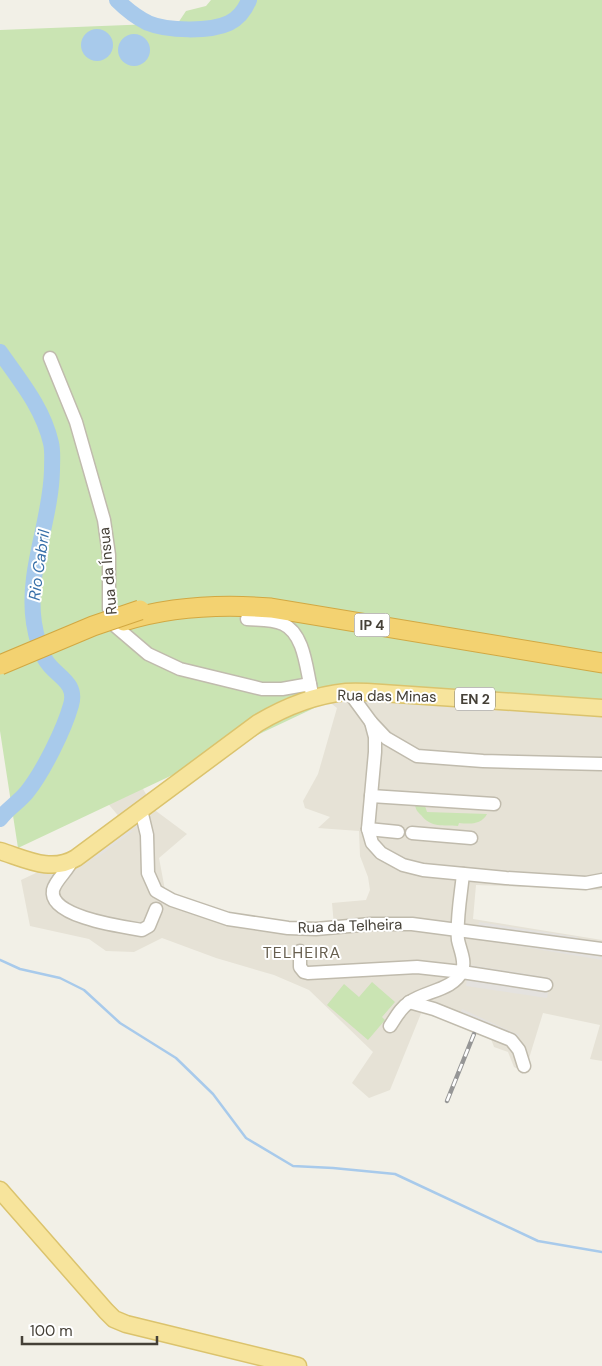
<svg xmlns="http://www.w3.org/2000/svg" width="602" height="1366" font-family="'DM Sans',sans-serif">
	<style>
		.residential { fill: #e6e2d6 }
		.green { fill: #cae4b3 }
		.parking { fill: #e4e2df }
		.water { fill: #a8caeb }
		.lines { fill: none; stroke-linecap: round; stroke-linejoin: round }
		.stream { stroke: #a8caeb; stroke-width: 2.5 }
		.river { stroke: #a8caeb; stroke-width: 16 }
		.minor-casing { stroke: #c0bbad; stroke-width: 15 }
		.major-casing { stroke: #dbc36d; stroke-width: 19 }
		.highway-casing { stroke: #d2a842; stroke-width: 21 }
		.minor { stroke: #fff; stroke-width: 12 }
		.major { stroke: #f7e49c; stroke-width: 16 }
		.highway { stroke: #f3d271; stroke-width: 19 }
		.rail-casing { stroke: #969696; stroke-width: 4.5 }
		.rail { stroke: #fff; stroke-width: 2.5; stroke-dasharray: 8; stroke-linecap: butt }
		.highway-bridge-casing { stroke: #d2a842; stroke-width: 21; stroke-linecap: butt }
		.highway-bridge { stroke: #f3d271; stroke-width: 19 }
		.labels { text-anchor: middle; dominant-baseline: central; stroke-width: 4; stroke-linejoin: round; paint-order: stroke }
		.shield { fill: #fff; stroke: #7d7973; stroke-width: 1 }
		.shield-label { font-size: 14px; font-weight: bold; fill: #454037 }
		.street-label { font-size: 15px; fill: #454037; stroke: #fff }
		.water-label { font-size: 16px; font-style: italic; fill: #3870a9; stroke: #fff }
		.neighbourhood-label { font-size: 16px; letter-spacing: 1px; fill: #675f4f; stroke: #fff }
	</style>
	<rect width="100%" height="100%" fill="#f2f0e7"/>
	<path class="residential" d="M196,694L602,702V890L476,885L473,919L602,940V1061L590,1059L600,1025L543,1013L526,1068L520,1070L514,1067L508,1052L494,1047L491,1039L422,1011L390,1090L369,1098L352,1083L373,1052L309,990L274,975L216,958L162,938L134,952L106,951L89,939L30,926L21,880L74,855L121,819L83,774L136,777L156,811L187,834L159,858L165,890L230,915L274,923L334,925L332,903L366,900L370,890L368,877L360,856L359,831L318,828L330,817L305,808L303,801L318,774L337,708L332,704H317Z"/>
	<g class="green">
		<path d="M211,0H602V701L363,685L18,848L0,731V30L178,23L186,11L206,6Z"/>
		<path d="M424,803L427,812L487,814C481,825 470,824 459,823L458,826C443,825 431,828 421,815C417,811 416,810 415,805Z"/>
		<path d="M372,982L395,1002L382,1017L385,1020L368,1040L327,1005L344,984L359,997Z"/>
	</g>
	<g class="parking">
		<path d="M125,829L133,831L97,858L89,856Z"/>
		<path d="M479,922L578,937L577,942L478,927Z"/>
		<path d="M471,936L602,957V960L470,938Z"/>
		<path d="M470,965L551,978L550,984L469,971Z"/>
		<path d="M467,979L548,992L547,998L466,986Z"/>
		<path d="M462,1009L519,1035L516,1041L459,1015Z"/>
	</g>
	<g class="water">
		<circle cx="97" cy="45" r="16"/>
		<circle cx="134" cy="50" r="16"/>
	</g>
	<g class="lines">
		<path class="stream" d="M0,960L20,969L60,978L84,990L120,1023L176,1058L213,1094L246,1138L293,1166L333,1168L395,1174L538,1241L602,1252"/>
		<g class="river">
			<path d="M117,0C126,9 136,17 148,23C167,31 210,32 229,23C239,18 245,10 249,0"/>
			<path d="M0,352C21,382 43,408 51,443C53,451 52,461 52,470C51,521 26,571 34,623C36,635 39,648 45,659C54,676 78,681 71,705C64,730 43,772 27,792C19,802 7,809 0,819"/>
		</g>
		<defs>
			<g id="minor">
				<path d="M50,358L76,422L104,520L109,555V609L114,625L148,654L180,669L262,689H282L310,684L313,699"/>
				<path d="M247,619C259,620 272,619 283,624C303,633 306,665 310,684"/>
				<path d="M349,692L371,722L386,738L417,756L483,761L602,764"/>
				<path d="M371,722L375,737V752L368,829L372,843L381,853L403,865L423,870L506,878L586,883L602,880"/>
				<path d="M371,796L494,804"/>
				<path d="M141,810L147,835L148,873L156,891L172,900L228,919L288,928L316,929L371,924H412L602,949"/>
				<path d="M368,829L398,832"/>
				<path d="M412,833L471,838"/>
				<path d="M72,860C68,871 56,879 53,890C48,917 124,927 142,930L149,926L156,909"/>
				<path d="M300,951V967L304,972L308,973L417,967L462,972L546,985"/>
				<path d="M409,1002L434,1009L511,1040L519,1050L524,1066"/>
				<path d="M390,1026C396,1017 401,1007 410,1002C425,991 454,990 462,971C466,961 460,950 458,940C456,921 461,894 463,874"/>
			</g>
			<g id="major">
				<path d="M0,851C26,859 51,873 76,858L258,723C285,707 315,695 346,692C358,691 370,692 382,693L602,708"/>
				<path d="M0,1190L106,1311L114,1319L126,1324L298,1366"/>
			</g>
			<path id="highway" d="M124,621C172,606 221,604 271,608L602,663"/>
		</defs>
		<use href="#minor" class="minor-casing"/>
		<use href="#major" class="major-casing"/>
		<use href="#highway" class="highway-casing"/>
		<use href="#minor" class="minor"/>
		<use href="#major" class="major"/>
		<use href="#highway" class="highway"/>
		<defs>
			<path id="rail" d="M447,1101L474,1034"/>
		</defs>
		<use href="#rail" class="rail-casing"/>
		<use href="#rail" class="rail"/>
		<defs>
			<path id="highway-bridge" d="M0,665L93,626L140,610"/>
		</defs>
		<use href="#highway-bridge" class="highway-bridge-casing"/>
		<use href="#highway-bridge" class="highway-bridge"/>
	</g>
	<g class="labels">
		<g class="shield">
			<rect x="354.5" y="613.5" width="35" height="23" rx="4"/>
			<rect x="455" y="687.5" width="40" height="23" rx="4"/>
		</g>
		<g class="shield-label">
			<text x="372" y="625">IP 4</text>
			<text x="475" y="699">EN 2</text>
		</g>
		<g class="street-label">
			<text transform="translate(108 571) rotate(-95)">Rua da Ínsua</text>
			<text transform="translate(387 696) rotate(1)">Rua das Minas</text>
			<text transform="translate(350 926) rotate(-2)">Rua da Telheira</text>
		</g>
		<g class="water-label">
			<text transform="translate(39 565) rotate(-82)">Rio Cabril</text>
		</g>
		<g class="neighbourhood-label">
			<text x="302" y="952">TELHEIRA</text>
		</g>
	</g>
	<path d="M22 1336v8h135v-8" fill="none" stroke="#454037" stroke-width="2.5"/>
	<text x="30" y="1336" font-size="15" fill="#454037" stroke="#ffffff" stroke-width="4" paint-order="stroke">100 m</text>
</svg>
